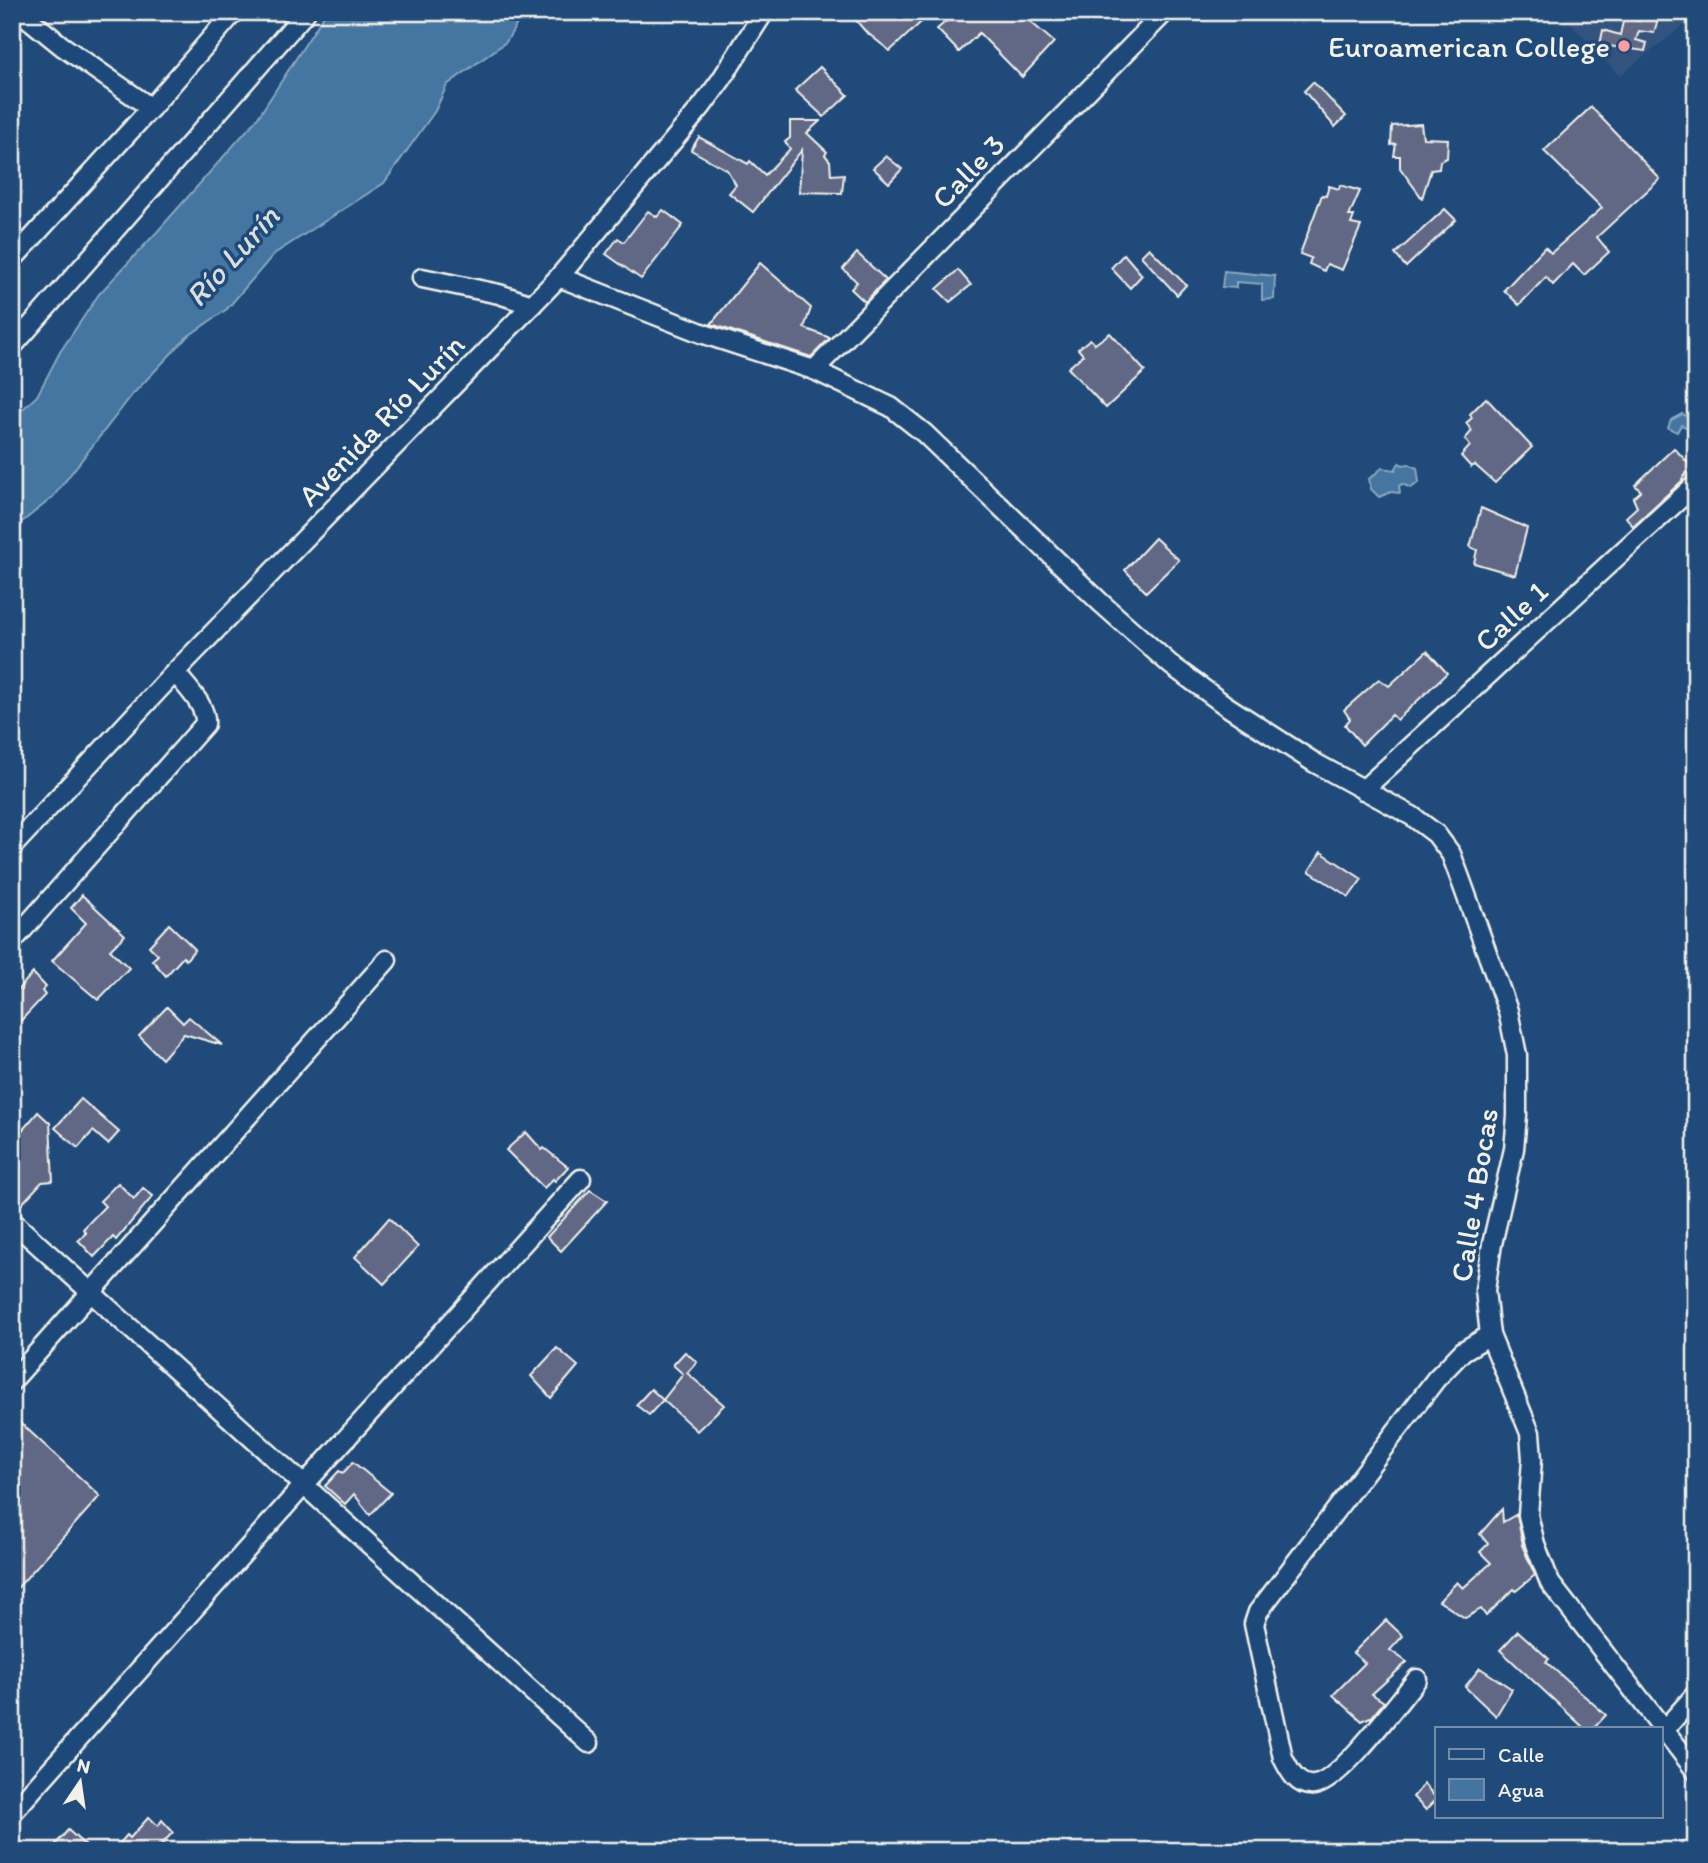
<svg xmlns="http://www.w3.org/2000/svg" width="1708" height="1863" font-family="Itim,sans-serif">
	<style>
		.built { fill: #33537e }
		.water { fill: #4475a1; stroke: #8aa7bd; stroke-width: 2 }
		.building { fill: #616886; stroke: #f4f1e8; stroke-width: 2 }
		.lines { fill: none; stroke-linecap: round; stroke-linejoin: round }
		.minor-casing { stroke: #f4f1e8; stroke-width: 23 }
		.minor { stroke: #1f4a7a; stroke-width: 18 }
		.poi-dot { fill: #ff9aa2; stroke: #1f4a7a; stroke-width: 2.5 }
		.labels { text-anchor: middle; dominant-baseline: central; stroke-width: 7; stroke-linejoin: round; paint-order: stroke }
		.poi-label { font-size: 30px; fill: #f4f1e8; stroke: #1f4a7a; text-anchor: end }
		.street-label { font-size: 30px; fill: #f4f1e8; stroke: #1f4a7a }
		.water-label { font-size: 32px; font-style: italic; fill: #dadedd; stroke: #1f4a7a }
	</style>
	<rect width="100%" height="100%" fill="#1f4a7a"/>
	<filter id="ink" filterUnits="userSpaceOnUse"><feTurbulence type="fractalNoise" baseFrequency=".0143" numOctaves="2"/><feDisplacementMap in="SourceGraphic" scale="14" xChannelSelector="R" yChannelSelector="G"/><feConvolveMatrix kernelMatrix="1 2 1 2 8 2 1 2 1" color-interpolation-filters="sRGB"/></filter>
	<g filter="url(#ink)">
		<path class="built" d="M1560,12H1696V16L1619,76Z"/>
		<g class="water">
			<path d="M326,12H524L506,42L447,85L435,111L384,183L274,254L227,309L187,337L132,395L52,498L12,530V419L37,396L60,352L99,294L156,233L257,119Z"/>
			<path d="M1224,271L1275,276L1274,299L1262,300V284L1236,282V288L1222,287Z"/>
			<path d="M1682,414L1696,421L1693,428L1691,429L1681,425L1677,432L1668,428L1671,420Z"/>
			<path d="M1399,463L1403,465L1409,464L1417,468L1419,482L1411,488L1402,484L1399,486L1400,493L1391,492L1379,497L1371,489L1369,479L1382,468L1395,470Z"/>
		</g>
		<g class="building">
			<path d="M849,12H932L890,51L865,31Z"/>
			<path d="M957,12H1019L1054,42L1022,77L979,33L959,52L937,29Z"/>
			<path d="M1641,12H1660L1654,33L1639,31L1636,40L1647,43L1645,51L1600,45L1603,30L1620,35L1624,17L1639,21Z"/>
			<path d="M820,67L848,95L824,117L795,90Z"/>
			<path d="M1313,82L1346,116L1335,127L1304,91Z"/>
			<path d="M1591,107L1660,179L1597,237L1609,252L1584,275L1573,264L1553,285L1546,277L1519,305L1504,290L1545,247L1551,253L1602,208L1544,151Z"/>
			<path d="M790,121H820L807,133L827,152L825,155L830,161L831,175L844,174L842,193L799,192L802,150L753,212L729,193L736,185L727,170L691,150L699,137L748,164L750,161L765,175L790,149L785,142L790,138Z"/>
			<path d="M1421,124L1423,138L1448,139L1447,158L1440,161L1439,169L1431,170L1422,198L1400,168V156H1394L1396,144L1391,145L1392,126Z"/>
			<path d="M886,156L902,169L889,183L873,168Z"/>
			<path d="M1340,185L1360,191L1349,216H1354L1351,224L1361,226L1342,270L1327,264L1324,271L1309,264L1311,258L1300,254L1322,195L1326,196L1329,186L1339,189Z"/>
			<path d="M1445,209L1456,220L1406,267L1395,254Z"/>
			<path d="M663,210L683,225L641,279L606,254L618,238L624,242L648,211L657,217Z"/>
			<path d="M1149,248L1186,285L1177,295L1141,256Z"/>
			<path d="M857,253L886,280L865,302L851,289L857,282L843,269Z"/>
			<path d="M1124,254L1142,275L1130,288L1111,268Z"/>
			<path d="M760,263L811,308L804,328L830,338L811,357L711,324Z"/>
			<path d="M958,270L971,285L950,302L937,289Z"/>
			<path d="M1110,333L1145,371L1106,408L1068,368L1083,355L1078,349L1090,339L1095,344Z"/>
			<path d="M1486,398L1532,447L1495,483L1475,465L1471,467L1461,456L1470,446L1465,439L1472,431L1466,423L1472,418L1470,414Z"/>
			<path d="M1674,448L1692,467L1682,479L1683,480L1633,526L1626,517L1637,507L1633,498L1641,491L1635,485Z"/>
			<path d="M1481,508L1527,528L1515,575L1474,563L1477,550L1470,547Z"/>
			<path d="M1155,538L1179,560L1146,592L1125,570Z"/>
			<path d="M1427,651L1447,673L1397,720L1392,715L1362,745L1345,725L1350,719L1344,710L1379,679L1389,686Z"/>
			<path d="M1321,852L1362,879L1349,897L1309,871Z"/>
			<path d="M82,895L125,935L110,950L129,968L98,1000L52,961L86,923L71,908Z"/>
			<path d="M169,924L195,949L186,960L183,957L166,976L152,960L158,955L149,946Z"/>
			<path d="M33,973L46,987L42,991L45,995L12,1030V996Z"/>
			<path d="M167,1007L183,1023L189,1017L222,1045L184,1034L162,1059L139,1036Z"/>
			<path d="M81,1099L119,1132L108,1144L93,1131L78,1148L55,1128Z"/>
			<path d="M38,1112L50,1123L53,1181L42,1182L19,1207L12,1199V1142Z"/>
			<path d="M526,1132L542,1150L544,1148L568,1167L555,1181L553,1179L544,1188L506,1150Z"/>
			<path d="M118,1183L134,1199L143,1188L153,1196L116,1240L113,1237L94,1257L78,1240L86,1233L83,1229L105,1206L100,1201Z"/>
			<path d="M590,1190L607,1201L561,1251L547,1237Z"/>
			<path d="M389,1218L418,1247L384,1284L355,1257Z"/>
			<path d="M557,1348L578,1366L551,1398L531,1376Z"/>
			<path d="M685,1352L697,1362L687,1373L724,1405L697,1431L663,1400L683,1374L673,1365Z"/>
			<path d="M651,1389L663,1400L649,1415L636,1405Z"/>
			<path d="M12,1415L100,1496L12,1594Z"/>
			<path d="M353,1462L391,1493L370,1515L354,1494L345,1504L325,1486L339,1471L343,1473Z"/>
			<path d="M1502,1509L1503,1522L1517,1514L1523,1545H1522L1535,1575L1516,1591L1514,1589L1486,1616L1481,1609L1465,1618L1439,1601L1457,1582L1463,1588L1491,1563L1480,1552L1488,1544L1480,1534Z"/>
			<path d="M1386,1620L1403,1636L1390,1650L1407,1662L1372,1694L1384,1702L1371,1718L1370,1717L1362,1721L1333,1695L1365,1663L1353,1653Z"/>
			<path d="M1518,1631L1549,1659L1546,1662L1606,1715L1594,1728H1584L1500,1650Z"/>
			<path d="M1480,1668L1512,1689L1496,1716L1465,1687Z"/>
			<path d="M1424,1784L1437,1799L1426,1810L1413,1797Z"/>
			<path d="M149,1817L158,1826L162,1820L173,1832L156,1851H113L127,1835L130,1838Z"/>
			<path d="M68,1830L78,1839L92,1851H50Z"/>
		</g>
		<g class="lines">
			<defs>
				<g id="minor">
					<path d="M20,12L62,46L151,108"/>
					<path d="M12,260L151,108L234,12"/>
					<path d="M559,277L704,334L814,370L891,407L924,433L1101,603L1171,665L1225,705L1315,763L1412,816L1436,834L1451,854L1460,878L1508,1011L1517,1055V1116L1514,1149L1492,1244L1485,1290L1490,1335L1530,1433L1532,1459L1528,1515L1535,1544L1550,1583L1696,1771"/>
					<path d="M422,278L499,294L532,305"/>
					<path d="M12,347L306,12"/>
					<path d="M814,370L1165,12"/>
					<path d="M1363,790L1696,484"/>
					<path d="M12,847L175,672L559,277L702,106L721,80L764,12"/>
					<path d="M12,942L205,724C207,705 185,686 175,672"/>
					<path d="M12,1221L589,1743"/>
					<path d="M12,1381L387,960"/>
					<path d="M1417,1679C1399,1701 1339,1783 1314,1785C1297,1787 1289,1770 1283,1758L1254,1624L1258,1612L1436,1379L1463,1351L1490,1335"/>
					<path d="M1664,1730L1696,1694"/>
					<path d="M12,1813L304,1485L581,1179"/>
				</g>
			</defs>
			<use href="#minor" class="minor-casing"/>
			<use href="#minor" class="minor"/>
		</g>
	</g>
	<circle class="poi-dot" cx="1624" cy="46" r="7"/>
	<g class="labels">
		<g class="poi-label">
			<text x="1610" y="46">Euroamerican College</text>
		</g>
		<g class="street-label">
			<text transform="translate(968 171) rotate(-46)">Calle 3</text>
			<text transform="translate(381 420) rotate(-46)">Avenida Río Lurín</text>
			<text transform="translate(1511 616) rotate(-43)">Calle 1</text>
			<text transform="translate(1474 1195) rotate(-81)">Calle 4 Bocas</text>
		</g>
		<g class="water-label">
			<text transform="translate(232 256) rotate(-48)">Río Lurín</text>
		</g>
	</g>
	<rect width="1708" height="1863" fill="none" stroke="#1f4a7a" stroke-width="42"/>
	<rect x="21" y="21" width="1666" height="1821" fill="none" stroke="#f4f1e8" stroke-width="2.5" filter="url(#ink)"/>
	<rect x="1435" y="1727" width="228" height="91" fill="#1f4a7a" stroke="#748da6" stroke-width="2"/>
	<rect x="1449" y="1749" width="35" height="10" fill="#1f4a7a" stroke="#748da6" stroke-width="2"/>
	<text x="1498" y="1762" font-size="21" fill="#f4f1e8">Calle</text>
	<rect x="1449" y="1779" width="35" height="21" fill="#4475a1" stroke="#748da6" stroke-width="2"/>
	<text x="1498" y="1797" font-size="21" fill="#f4f1e8">Agua</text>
	<g transform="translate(80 1782) rotate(13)" stroke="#1f4a7a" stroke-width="5" paint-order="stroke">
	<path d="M0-5L12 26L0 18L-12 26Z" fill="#f4f1e8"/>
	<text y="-10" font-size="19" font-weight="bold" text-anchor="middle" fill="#f4f1e8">N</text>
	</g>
</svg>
